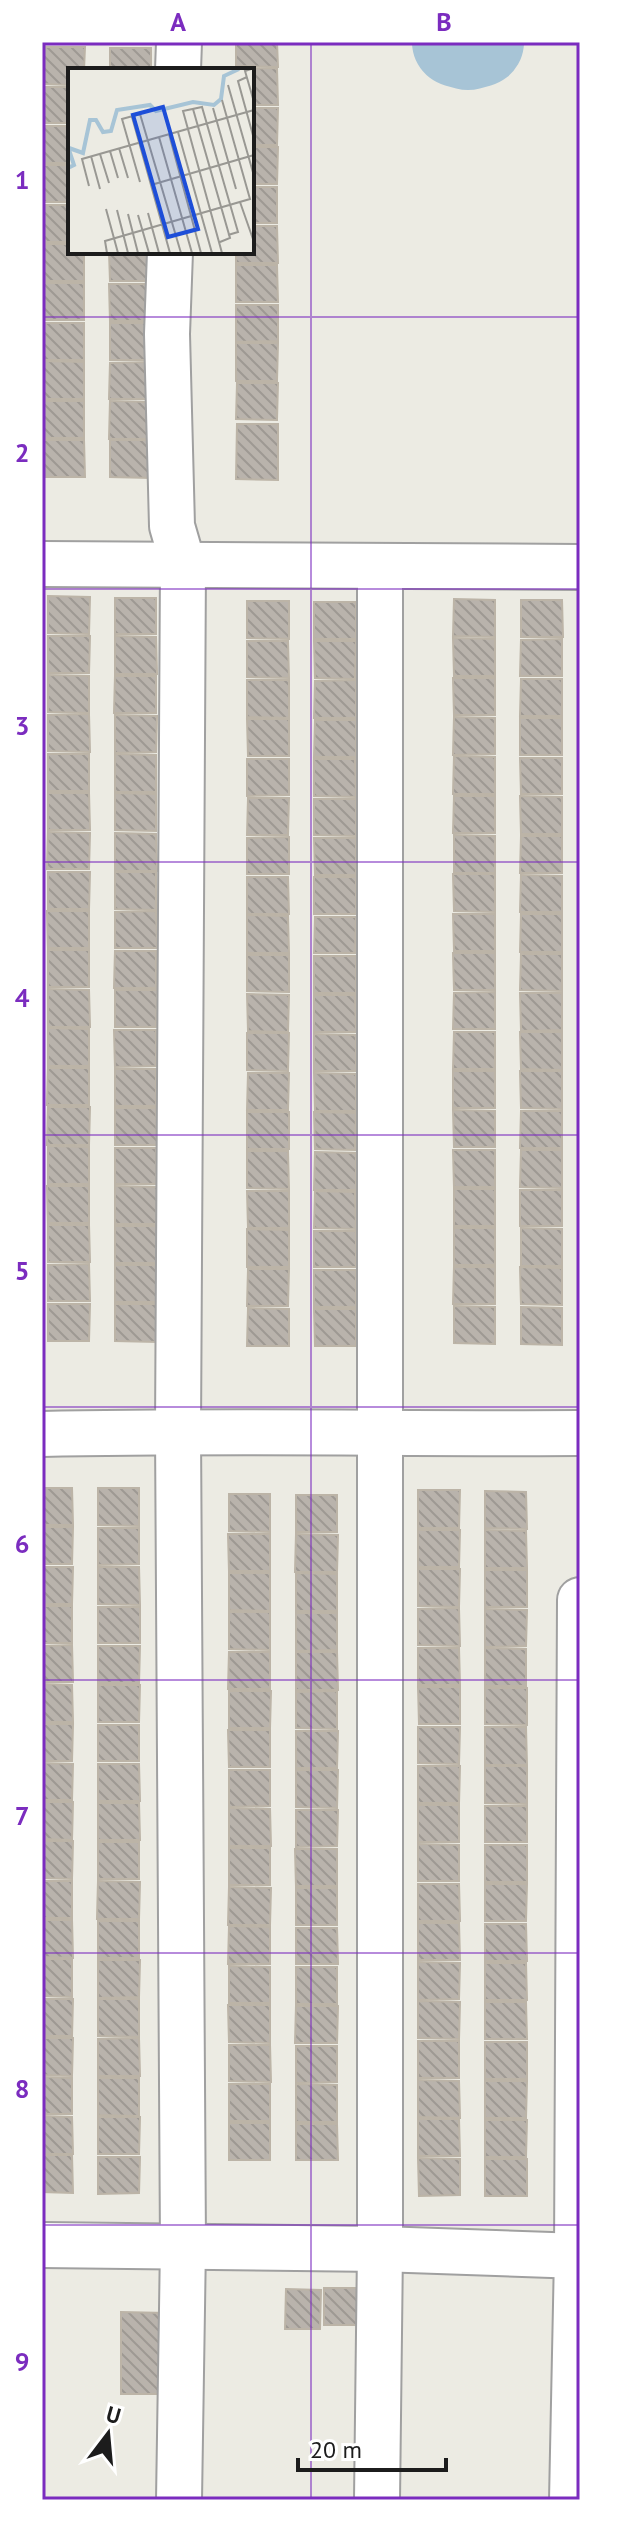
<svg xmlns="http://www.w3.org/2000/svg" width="622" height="2542" font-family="'PT Sans',sans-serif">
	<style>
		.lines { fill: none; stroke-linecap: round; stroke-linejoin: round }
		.river { stroke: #a7c4d6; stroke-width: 90 }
		.building { fill: url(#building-back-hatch); stroke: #bcb4a7; stroke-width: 2 }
		.minor-casing { stroke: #a0a0a0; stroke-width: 48 }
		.minor { stroke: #fff; stroke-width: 44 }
		.grid { fill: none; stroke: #7b2cbf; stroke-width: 2; stroke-opacity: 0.55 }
		.inset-river { fill: none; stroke: #a7c4d6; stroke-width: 4 }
		.inset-road { fill: none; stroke: #999893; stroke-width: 2 }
		.view { fill: #1d4ed8; fill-opacity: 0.15; stroke: #1d4ed8; stroke-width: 4 }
		.inset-edge { fill: none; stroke: #1c1c1c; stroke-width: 4 }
		.neatline { fill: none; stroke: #7b2cbf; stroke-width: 3 }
		.grid-label { font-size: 26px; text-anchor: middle; font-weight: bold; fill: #7b2cbf }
	</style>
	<defs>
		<pattern id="building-back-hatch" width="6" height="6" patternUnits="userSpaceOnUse" patternTransform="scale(2)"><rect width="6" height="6" fill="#b9b3ac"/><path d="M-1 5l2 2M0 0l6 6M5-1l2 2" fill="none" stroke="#9e9993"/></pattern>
	</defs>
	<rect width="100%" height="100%" fill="#ecebe3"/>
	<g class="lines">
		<path class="river" d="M457,42L468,45L479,42"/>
	</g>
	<g class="building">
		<path d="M236,42H277L278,67L236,66Z"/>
		<path d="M43,47H85L84,70H70V85L43,84Z"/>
		<rect x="110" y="48" width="41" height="22"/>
		<path d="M277,68L278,105H252V70L236,69Z"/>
		<rect x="42" y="87" width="28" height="36"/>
		<path d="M252,108H278L277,145H252Z"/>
		<path d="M42,126H70V163H43Z"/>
		<path d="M252,147H278L277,184H252Z"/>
		<path d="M42,165H70V202H43Z"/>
		<rect x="252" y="187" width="25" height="36"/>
		<rect x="43" y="205" width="27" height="37"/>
		<path d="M252,226H277L278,263H236V252H252Z"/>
		<path d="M43,244H70V252H84V281H42Z"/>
		<path d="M109,252H151V281H110Z"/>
		<path d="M236,265H277L278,302H236Z"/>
		<path d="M43,283H84V320H42Z"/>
		<path d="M109,284H151V321H110Z"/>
		<path d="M236,305H278V341L236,342Z"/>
		<path d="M42,323H84V360H43Z"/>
		<path d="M110,323H151L152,360H110Z"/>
		<path d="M236,343H278L277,381H236Z"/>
		<path d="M42,361L84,362V399H43Z"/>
		<path d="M151,362V399H109L110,363Z"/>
		<path d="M237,383H278L277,420L236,419Z"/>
		<rect x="43" y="401" width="41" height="37"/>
		<path d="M110,401L151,402V439H109Z"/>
		<path d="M237,424H278V480L236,479Z"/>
		<path d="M43,440H84L85,477H43Z"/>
		<path d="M110,440H152L151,478L110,477Z"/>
		<path d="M48,596L90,597L89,634L48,633Z"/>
		<rect x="115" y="598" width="41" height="36"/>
		<path d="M454,599L495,600V637L453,636Z"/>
		<path d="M521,600H562L563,637H521Z"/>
		<path d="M247,601H289V639L247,638Z"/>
		<rect x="314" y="602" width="42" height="37"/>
		<path d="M48,636H90L89,673H48Z"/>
		<path d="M115,636L156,637L157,674H115Z"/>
		<path d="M453,638L495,639V676H454Z"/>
		<path d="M562,639V676H520L521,640Z"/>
		<path d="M247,641H288L289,678L247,677Z"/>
		<path d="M314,641H356L355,679L315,678Z"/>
		<path d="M48,675L89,676V713L48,712Z"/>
		<path d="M115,676H156V713H114Z"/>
		<path d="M453,678H495V715H454Z"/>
		<path d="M521,679H562V716H520Z"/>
		<path d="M247,680H289V718L247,717Z"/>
		<path d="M356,680V718H314L315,681Z"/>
		<path d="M89,714L90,752L48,751V715Z"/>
		<path d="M115,715L157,716L156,752L115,753Z"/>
		<path d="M454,717L495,718V754L453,755Z"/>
		<rect x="520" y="718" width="42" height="37"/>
		<path d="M247,719H289V756H248Z"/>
		<path d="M315,720H356V757H314Z"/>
		<rect x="48" y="754" width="41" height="37"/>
		<path d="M115,754L156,755V792H115Z"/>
		<path d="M454,756L495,757V794H453Z"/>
		<path d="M520,758H562V794H521Z"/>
		<path d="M247,759H289V795L247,796Z"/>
		<path d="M314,759H355L356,797L314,796Z"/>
		<path d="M48,793H89L90,830H48Z"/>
		<path d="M115,793L156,794V831L115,830Z"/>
		<path d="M454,796H495V833H453Z"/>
		<path d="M520,796L562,797V834H521Z"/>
		<path d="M248,798H289L288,835H247Z"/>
		<path d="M314,799H356V836L314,835Z"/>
		<path d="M48,832L90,833L89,869H47Z"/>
		<path d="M115,833L156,834L157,871H115Z"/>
		<path d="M454,835L495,836V873H454Z"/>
		<path d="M521,836H562V873H520Z"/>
		<path d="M289,837V874H247V838Z"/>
		<path d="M314,838H356V875H315Z"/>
		<path d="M48,872H90L89,909H48Z"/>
		<path d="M115,872H156V910L115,909Z"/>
		<path d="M453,874H495V912L454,911Z"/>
		<path d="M521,875L562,876V912H520Z"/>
		<path d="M247,877H288L289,914H247Z"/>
		<rect x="314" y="877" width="42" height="37"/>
		<path d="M47,911H89V948H48Z"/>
		<path d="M156,911L157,948H115V912Z"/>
		<path d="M453,914H495V951H454Z"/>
		<path d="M521,914H562V952H520Z"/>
		<path d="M247,915L288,916L289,953H247Z"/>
		<path d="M315,917H356L355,953H314Z"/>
		<rect x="48" y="950" width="41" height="37"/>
		<path d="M115,951H156V988H114Z"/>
		<path d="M453,953H495V990H454Z"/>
		<path d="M521,954H562V991L520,990Z"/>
		<path d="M247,955H289V992L247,991Z"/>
		<rect x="314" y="956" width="42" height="37"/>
		<path d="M48,989L89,990L90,1027H48Z"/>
		<path d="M115,990H157L156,1027H115Z"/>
		<path d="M495,992V1029H453L454,993Z"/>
		<path d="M520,993H562V1030L521,1031Z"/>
		<path d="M247,994L289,995L288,1032L248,1031Z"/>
		<path d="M314,995H355L356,1032H314Z"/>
		<path d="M48,1028L89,1029V1066H48Z"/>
		<path d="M114,1030H156V1066L115,1067Z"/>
		<path d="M454,1032H495V1069H453Z"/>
		<path d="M520,1032H562V1070L521,1069Z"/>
		<path d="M247,1033H289L288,1071L247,1070Z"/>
		<path d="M314,1034L356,1035V1071H314Z"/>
		<path d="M48,1068H89V1105H47Z"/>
		<rect x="115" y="1069" width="41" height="37"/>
		<rect x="453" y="1071" width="42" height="37"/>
		<path d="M520,1071H562V1109L521,1108Z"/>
		<path d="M248,1073H289L288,1110H247Z"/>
		<path d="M314,1073L356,1074V1111H315Z"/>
		<path d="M48,1107H90L89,1145H47Z"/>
		<path d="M115,1108H156L157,1145H115Z"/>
		<path d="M453,1110L495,1111V1147H454Z"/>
		<path d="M521,1111H562V1148H520Z"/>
		<rect x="247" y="1112" width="42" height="37"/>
		<path d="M314,1112L356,1113L355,1150L315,1149Z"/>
		<path d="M48,1146L89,1147V1184H48Z"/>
		<rect x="115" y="1148" width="41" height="36"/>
		<path d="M453,1150H495V1187H454Z"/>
		<path d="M521,1150H562V1188L520,1187Z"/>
		<path d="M247,1151H288L289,1189L247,1188Z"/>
		<path d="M315,1152L356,1153V1190H314Z"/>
		<path d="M47,1186H89V1223H48Z"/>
		<path d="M115,1186L157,1187L156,1224H115Z"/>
		<rect x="454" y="1189" width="41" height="37"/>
		<rect x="520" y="1190" width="42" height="36"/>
		<path d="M247,1191H289V1228H248Z"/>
		<path d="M315,1191L355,1192L356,1229L314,1228Z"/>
		<path d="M48,1225H89L90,1262H48Z"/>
		<path d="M115,1226H157L156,1263H115Z"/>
		<rect x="454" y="1228" width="41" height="37"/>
		<path d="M521,1228L562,1229V1266H521Z"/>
		<path d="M247,1229L289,1230V1267H247Z"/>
		<rect x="314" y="1231" width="42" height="36"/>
		<path d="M89,1264L90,1301H48V1265Z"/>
		<path d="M115,1265H157L156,1302H115Z"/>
		<path d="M454,1267H495V1304H453Z"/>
		<path d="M520,1267L562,1268V1305L521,1304Z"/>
		<path d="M248,1269H289L288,1306H247Z"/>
		<rect x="314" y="1270" width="42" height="37"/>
		<path d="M48,1304H90L89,1341H48Z"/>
		<path d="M115,1304H156L157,1342L115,1341Z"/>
		<path d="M454,1306L495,1307V1344L454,1343Z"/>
		<path d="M521,1307L562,1308V1345L521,1344Z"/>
		<path d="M248,1308L289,1309V1346H247Z"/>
		<path d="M314,1309H356V1346H315Z"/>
		<path d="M42,1488H72L73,1525H42Z"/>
		<path d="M98,1488H139V1526L98,1525Z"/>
		<path d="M418,1490H460L459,1528H418Z"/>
		<path d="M485,1491L526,1492L527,1529L485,1528Z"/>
		<path d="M229,1494H270V1532L229,1531Z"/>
		<rect x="296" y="1495" width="41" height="37"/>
		<path d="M42,1527H73L72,1564H42Z"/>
		<path d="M98,1528H139V1564L98,1565Z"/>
		<path d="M418,1530H460L459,1567H418Z"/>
		<path d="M485,1530L526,1531L527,1568H485Z"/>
		<path d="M228,1534H270V1571H229Z"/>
		<path d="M296,1534L338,1535L337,1572H295Z"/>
		<path d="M42,1567H73L72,1604H42Z"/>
		<path d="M98,1567H139L140,1605L98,1604Z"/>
		<path d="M418,1569H460L459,1607L418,1606Z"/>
		<rect x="485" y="1570" width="42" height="37"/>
		<path d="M229,1573H270V1611L229,1610Z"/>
		<path d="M296,1573L337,1574V1611H296Z"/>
		<rect x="42" y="1606" width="30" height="37"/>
		<rect x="98" y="1607" width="42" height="36"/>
		<path d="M459,1608L460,1646L418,1645V1609Z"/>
		<path d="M485,1609L527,1610L526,1646L485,1647Z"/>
		<path d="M229,1612H270V1650L229,1649Z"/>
		<path d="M296,1613H337V1650L296,1651Z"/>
		<path d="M72,1645L73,1682H42V1646Z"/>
		<path d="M98,1646H140L139,1683H98Z"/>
		<path d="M418,1648H459L460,1685H418Z"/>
		<path d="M485,1648L526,1649V1686H485Z"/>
		<path d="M229,1652H270V1689H228Z"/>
		<path d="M296,1652H337L338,1690H296Z"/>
		<path d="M42,1684L72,1685L73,1722H42Z"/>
		<path d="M98,1685H140L139,1722H98Z"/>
		<path d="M418,1687H460V1724H419Z"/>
		<path d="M485,1688H527V1725L485,1724Z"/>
		<path d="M229,1691H271L270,1728H229Z"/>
		<path d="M337,1691V1729L296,1728V1692Z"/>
		<path d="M42,1724H73L72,1761H42Z"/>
		<rect x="98" y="1725" width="41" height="36"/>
		<path d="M418,1727H460L459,1764L418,1763Z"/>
		<path d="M485,1727H526L527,1765H485Z"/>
		<path d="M228,1730H270V1767H229Z"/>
		<path d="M296,1731H338L337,1768H296Z"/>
		<path d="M42,1763L73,1764L72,1800H42Z"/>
		<path d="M98,1764H139L140,1801H98Z"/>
		<path d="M418,1766H460L459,1803H418Z"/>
		<path d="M485,1766H527V1804L485,1803Z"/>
		<path d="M229,1770H270V1806L229,1807Z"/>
		<path d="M296,1770H338L337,1808L296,1807Z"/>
		<path d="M42,1802H73L72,1840L42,1839Z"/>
		<path d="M98,1803H139L140,1840H98Z"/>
		<rect x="418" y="1805" width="41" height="37"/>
		<rect x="485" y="1806" width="42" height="36"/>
		<path d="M229,1808L270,1809L271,1846H229Z"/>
		<path d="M296,1810H338L337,1846L296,1847Z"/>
		<path d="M42,1841H73L72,1879L42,1878Z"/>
		<rect x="98" y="1842" width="41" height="37"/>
		<path d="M418,1844L459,1845V1881H418Z"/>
		<rect x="485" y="1845" width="42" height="37"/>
		<rect x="229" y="1848" width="41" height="37"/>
		<path d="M295,1849H337V1886H296Z"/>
		<rect x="42" y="1881" width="30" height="37"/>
		<path d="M98,1881L140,1882L139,1919H97Z"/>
		<path d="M418,1884H459L460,1921H418Z"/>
		<path d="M485,1884H527L526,1921H485Z"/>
		<path d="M229,1887L271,1888L270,1925H228Z"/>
		<rect x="296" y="1888" width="41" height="37"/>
		<path d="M42,1920H72L73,1958L42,1957Z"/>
		<rect x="98" y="1921" width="41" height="37"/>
		<path d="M418,1923H459L460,1960H418Z"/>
		<path d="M485,1924H526L527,1961H485Z"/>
		<path d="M229,1926L270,1927V1964H228Z"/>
		<path d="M296,1928H337L338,1964H296Z"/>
		<path d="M42,1959H72V1997L42,1996Z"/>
		<path d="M98,1960H140L139,1997L98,1998Z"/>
		<path d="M418,1962L460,1963L459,1999L418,2000Z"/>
		<path d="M485,1963H526L527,2000H485Z"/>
		<path d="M229,1966L270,1967V2003H229Z"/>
		<rect x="296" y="1967" width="41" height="37"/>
		<path d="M42,1999H73L72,2036H42Z"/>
		<path d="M98,1999H139V2037L98,2036Z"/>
		<path d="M418,2001L460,2002L459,2039L418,2038Z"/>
		<path d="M485,2002H526L527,2039H485Z"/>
		<path d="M228,2005H270V2043L229,2042Z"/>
		<path d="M296,2006H338L337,2043H295Z"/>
		<path d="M42,2038H73L72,2076L42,2075Z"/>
		<path d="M139,2038L140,2076H98V2039Z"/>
		<rect x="418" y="2041" width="41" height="37"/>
		<rect x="485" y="2042" width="42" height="37"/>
		<path d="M229,2045H270L271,2082L229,2081Z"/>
		<path d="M296,2046H337V2082L296,2083Z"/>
		<path d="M42,2077L72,2078V2114H42Z"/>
		<path d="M98,2078H139V2116L98,2115Z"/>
		<path d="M418,2080L459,2081L460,2118L418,2117Z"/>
		<path d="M485,2081H527L526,2118H485Z"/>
		<rect x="229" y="2084" width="41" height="37"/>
		<path d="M296,2084L337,2085V2122H296Z"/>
		<path d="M42,2116L72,2117L73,2154H42Z"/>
		<path d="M98,2117H140L139,2154H98Z"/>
		<path d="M418,2119H459L460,2156H418Z"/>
		<path d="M485,2120H527L526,2157H485Z"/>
		<rect x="229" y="2123" width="41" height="37"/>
		<path d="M296,2124H337L338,2160H296Z"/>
		<path d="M42,2155H72L73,2193L42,2192Z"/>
		<path d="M98,2157H140L139,2193L98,2194Z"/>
		<path d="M418,2158L460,2159V2195L419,2196Z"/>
		<rect x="485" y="2159" width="42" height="37"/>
		<rect x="324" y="2288" width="48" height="37"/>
		<path d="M286,2289L321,2290L320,2329H285Z"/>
		<path d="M121,2312L166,2313V2394H121Z"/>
	</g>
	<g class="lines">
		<defs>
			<g id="minor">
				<path d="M178,70L179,42"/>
				<path d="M170,252L167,334L172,526L183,564L178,1431L183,2245L179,2500"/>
				<path d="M42,564L580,567"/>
				<path d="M42,1434C221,1430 401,1434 580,1433"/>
				<path d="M42,2245L380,2249L580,2256"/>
				<path d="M377,2500L380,2249V567"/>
				<path d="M572,2500L577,2256L580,1600"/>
			</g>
		</defs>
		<use href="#minor" class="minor-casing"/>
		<use href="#minor" class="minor"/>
	</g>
	<path class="grid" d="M311,42V2500M42,317H580M42,589H580M42,862H580M42,1135H580M42,1407H580M42,1680H580M42,1953H580M42,2225H580"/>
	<g transform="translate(68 68)">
		<rect width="186" height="186" fill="#ecebe3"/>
		<path class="inset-river" d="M0,79L6,97L0,100M1,80L15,85L22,52H28L35,64L43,63L49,42L82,37L88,43L125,34L146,37L153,31L156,8L171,1"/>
		<path class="inset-road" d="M183,1L177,3L186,34M179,9L170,13L186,71M160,17L186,108M145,40L168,121M125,41L162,170L152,174M64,49L102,185M110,64L144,185M101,66L133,185M91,69L124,185M51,80L60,110M42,83L50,110M32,86L41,115M23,88L32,121M72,114L54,51L72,46L113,185M83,117L186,87M21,118L14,91L186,42M172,134L186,174M38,141L50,185M49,142L60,185M80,145L91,185M60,146L70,185M70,147L81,185M39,185L37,173L182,131L154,32M154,185L115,43L134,39L170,164L160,167"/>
		<path class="view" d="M95,39L130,161L100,169L65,47Z"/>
		<rect width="186" height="186" class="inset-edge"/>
	</g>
	<rect width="622" height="2542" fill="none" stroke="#ffffff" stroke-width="88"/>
	<g transform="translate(108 2434) rotate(16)" stroke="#ffffff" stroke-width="6" paint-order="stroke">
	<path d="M0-6L14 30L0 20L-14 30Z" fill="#1c1c1c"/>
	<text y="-12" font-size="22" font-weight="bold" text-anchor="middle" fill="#1c1c1c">U</text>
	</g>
	<path d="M298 2458v12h148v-12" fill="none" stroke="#1c1c1c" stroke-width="4"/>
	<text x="310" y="2458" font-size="24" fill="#1c1c1c" stroke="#ffffff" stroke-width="6" paint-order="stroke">20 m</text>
	<rect x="44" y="44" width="534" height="2454" class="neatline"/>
	<g class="grid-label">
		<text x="178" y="31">A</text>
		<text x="444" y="31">B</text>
		<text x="22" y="189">1</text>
		<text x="22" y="462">2</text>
		<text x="22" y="735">3</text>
		<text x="22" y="1007">4</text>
		<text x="22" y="1280">5</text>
		<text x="22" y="1553">6</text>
		<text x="22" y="1825">7</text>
		<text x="22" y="2098">8</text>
		<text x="22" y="2371">9</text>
	</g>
</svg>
